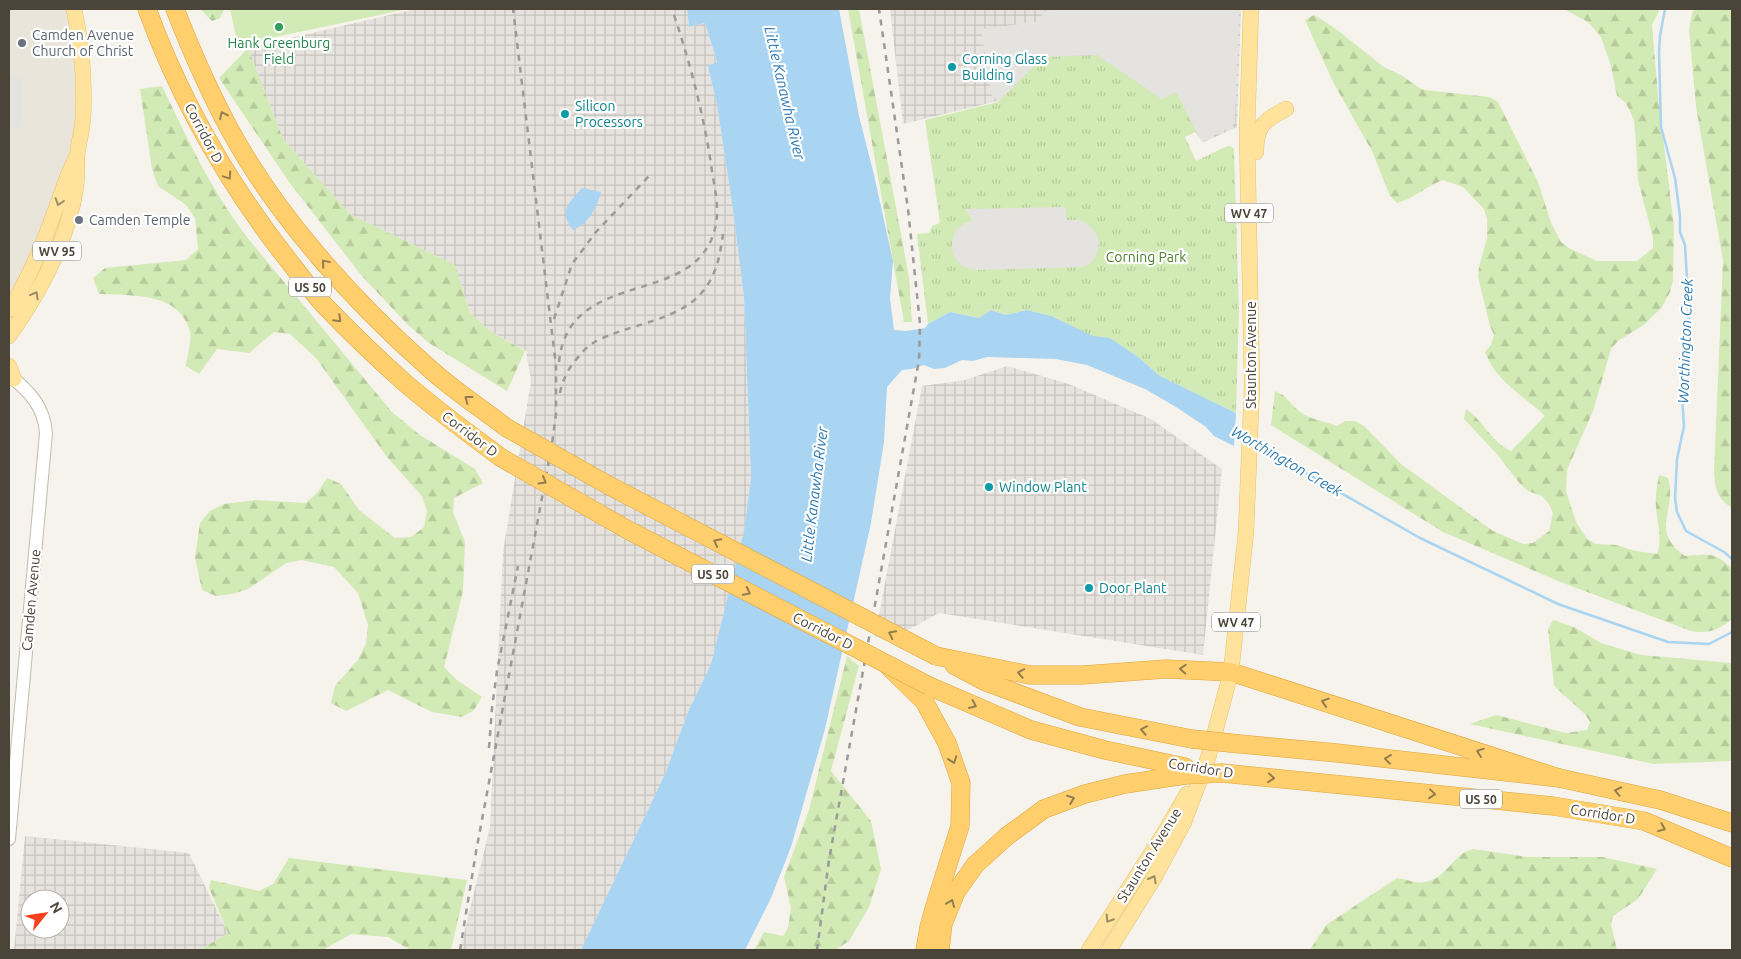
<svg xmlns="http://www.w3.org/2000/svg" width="1741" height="959" font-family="Ubuntu,sans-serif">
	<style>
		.residential { fill: #eae5da }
		.industrial { fill: url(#industrial-grid); fill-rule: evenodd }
		.grass { fill: url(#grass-tufts) }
		.forest { fill: url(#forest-firs) }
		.pitch { fill: #d2eab5 }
		.parking { fill: #e5e3e0 }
		.water { fill: #a9d4f2 }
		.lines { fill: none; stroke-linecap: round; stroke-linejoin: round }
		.stream { stroke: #a9d4f2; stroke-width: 2.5 }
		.minor-casing { stroke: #c2bbae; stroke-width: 14 }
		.major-casing { stroke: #e6c16a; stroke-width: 16 }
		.highway-casing { stroke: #e0a43c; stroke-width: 19 }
		.minor { stroke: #fff; stroke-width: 12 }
		.major { stroke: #ffe39c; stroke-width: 15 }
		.highway { stroke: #ffcf6e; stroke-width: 18 }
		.rail { stroke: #9a9a9a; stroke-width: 2.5; stroke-dasharray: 6 6; stroke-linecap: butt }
		.highway-bridge-casing { stroke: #e0a43c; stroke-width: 19; stroke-linecap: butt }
		.highway-bridge { stroke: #ffcf6e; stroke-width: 18 }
		.oneway { stroke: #937c4e }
		.oneway2 { stroke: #9c8c66 }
		.leisure-dot { fill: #2e9e5b; stroke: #fff; stroke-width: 2 }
		.worship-dot { fill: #6b7280; stroke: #fff; stroke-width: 2 }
		.culture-dot { fill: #0f9aa8; stroke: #fff; stroke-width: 2 }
		.labels { text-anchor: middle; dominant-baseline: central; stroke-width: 4.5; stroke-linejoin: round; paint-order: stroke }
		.shield { fill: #fff; stroke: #817c74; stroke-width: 1 }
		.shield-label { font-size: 12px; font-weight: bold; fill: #4b4439 }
		.worship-label { font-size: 14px; fill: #5b616d; stroke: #fff; text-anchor: start }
		.leisure-label { font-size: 14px; fill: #27864d; stroke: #fff }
		.culture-label { font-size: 14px; fill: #0d838f; stroke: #fff; text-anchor: start }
		.street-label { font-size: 14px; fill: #4b4439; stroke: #fff }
		.park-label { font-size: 14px; fill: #4a7f2a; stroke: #fff }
		.water-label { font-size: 15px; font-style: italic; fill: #2e7ab2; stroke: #fff }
	</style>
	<defs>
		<pattern id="industrial-grid" width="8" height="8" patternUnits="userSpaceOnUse" patternTransform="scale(1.25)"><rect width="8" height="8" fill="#e6e2dd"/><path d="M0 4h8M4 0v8" fill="none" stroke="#c7c3be"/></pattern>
		<pattern id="grass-tufts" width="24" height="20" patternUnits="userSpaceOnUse" patternTransform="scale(1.25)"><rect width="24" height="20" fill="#d2eab5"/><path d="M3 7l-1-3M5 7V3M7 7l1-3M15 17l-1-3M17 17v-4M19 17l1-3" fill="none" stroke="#b6ca9c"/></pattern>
		<pattern id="forest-firs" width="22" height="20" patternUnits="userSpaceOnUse" patternTransform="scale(1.25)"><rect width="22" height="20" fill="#d2eab5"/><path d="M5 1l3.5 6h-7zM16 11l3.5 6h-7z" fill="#b6ca9c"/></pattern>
	</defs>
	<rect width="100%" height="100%" fill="#f6f3ec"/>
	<path class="residential" d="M9,9H74L80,150L9,307Z"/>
	<g class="industrial">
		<path d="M415,9H687L689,27L705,23L717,63L708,66L717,105L732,203L744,297L751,478L744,531L711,664L688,712L665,774L581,950H460L490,827L503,552L531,381L526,351L490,331L470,313L455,265L350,214L283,139L248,48Z"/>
		<path d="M890,9H1241L1237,127L1204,142L1164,98L998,101L903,124Z"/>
		<path d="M1007,366L1069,384L1151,419L1222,469L1203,655L939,613L888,641L875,636L922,386L965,380Z"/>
		<path d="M25,836L189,853L228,933L200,950H14ZM30,899H60V929H30Z"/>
	</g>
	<path class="grass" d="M1097,55L1162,99L1176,92L1197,131L1185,137L1196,161L1225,147L1230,146L1234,149L1239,310L1236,413L1160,376L1138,357L1110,338L1093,337L1051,316L1027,310L1006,315L991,310L979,318L950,312L928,324L917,234L929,233L932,226L940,223L925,120L998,102L1043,57Z"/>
	<g class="forest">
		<path d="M200,9H224V10L220,18L212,21Z"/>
		<path d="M848,9H859L909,277L912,322H904Z"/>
		<path d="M1564,9H1660L1652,25L1658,96L1674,227L1673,281L1670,292L1662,307L1645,324L1618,341L1611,349L1593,411L1567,470L1566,491L1576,522L1587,539L1596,544L1616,545L1636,551L1657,554C1663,538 1657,523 1656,507C1655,496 1657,485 1659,475L1668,478C1678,510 1648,530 1685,556C1710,555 1712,551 1732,568V619C1719,630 1707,634 1691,631L1558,581L1443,532L1271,425L1275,391C1288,396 1289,403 1299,411C1310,420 1325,421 1337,426L1345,421H1355L1364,426L1401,464L1493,531L1523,544L1533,543L1549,531L1553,513L1549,504L1542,496L1528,491L1521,485L1496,453L1464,419L1466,409C1483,420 1491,442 1511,451L1545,416C1523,395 1496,382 1485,352L1491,345L1494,335L1490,326L1478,277L1479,267L1487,238V219L1484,209L1463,187L1443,180L1434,184L1408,199L1397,203L1390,196L1372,151L1333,82L1305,20L1314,15C1339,29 1358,47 1380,64C1387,70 1394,71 1401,75C1409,80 1415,86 1424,90L1489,97L1498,102L1538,182L1551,223L1561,242L1569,248L1597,261H1637L1653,248V238L1638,180L1636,142L1634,121L1630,111L1625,102L1617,96L1611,66L1601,37L1588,22Z"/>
		<path d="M1693,9H1732V508C1716,497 1716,491 1714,472L1723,260L1696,107L1689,30Z"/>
		<path d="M248,48L283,139L350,214L455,265L470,313L490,331L525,351L507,391L429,343L407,324L361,275L289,182L219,78Z"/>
		<path d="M162,86C188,140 213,194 250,241L392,412L420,435L475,469L483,483L454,498L453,512L465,542L463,591L444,667L457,680L482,697L474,710L462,717L432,712L388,690L346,711L331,703L335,686L358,660L366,643L368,625L358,593L334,567L302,560L286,563L248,589L232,594L216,596L202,590L195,557L200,523L210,511L224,504L256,500L306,503L318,492L327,478L341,484L359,510L395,538L411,537L424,527L427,511L422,496L387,457L316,358L290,334L274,332L249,353L217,349L199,374L186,366C187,356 192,341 190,331C179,291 130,296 99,294L93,278L105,268L186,260L198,249L195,218L186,205L158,186L152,169L140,89Z"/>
		<path d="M1553,620L1574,627L1601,643L1641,655L1732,663V761L1654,764L1470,724L1496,715L1566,733L1587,730L1590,722L1585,714L1554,686L1548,629Z"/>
		<path d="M847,656L859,666L831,771L871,821L881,869L869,907L849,941L835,950H754L764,932L783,936L788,928L791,908L784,877L809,810Z"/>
		<path d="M1473,849L1528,857H1603L1657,869L1638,899L1613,916L1611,925L1617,950H1310L1326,925L1397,878C1405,879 1417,884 1425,882C1448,878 1452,854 1473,849Z"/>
		<path d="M289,858L467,880L451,950H410L388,937L351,934L323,950H200L228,933L209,888L211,880L259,891L273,884Z"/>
	</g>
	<path class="pitch" d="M230,9H408L238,45Z"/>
	<g class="parking">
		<path d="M1065,9H1239L1235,124L1202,142L1176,92L1162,99L1097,55L1043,57L998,102L991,94L981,29L1042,21L1041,12Z"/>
		<path d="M22,76L21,125L17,129H9V79Z"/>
		<path d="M1065,207L1067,220H1079L1086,223L1092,228L1097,235L1099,242L1098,250L1095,258L1089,264L1082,267L977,270L969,269L961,265L956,259L952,251V243L954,235L958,228L965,223L973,221L965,209Z"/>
	</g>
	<g class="water">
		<path d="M687,9H839L859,116L874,175L893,261L890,299L894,330L906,331L925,328L928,324L950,312L979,318L991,310L1006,315L1027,310L1051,316L1093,336L1110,338L1138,357L1160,376L1236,413L1234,446L1214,436L1206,427L1176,407L1145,389L1087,365L1056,359L987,357L973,361L962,360L945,368L934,369L924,365L912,369L902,370L887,387L884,442L871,523L825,729L791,847L771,898L745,950H581L665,774L688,712L711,664L744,531L751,478L744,297L732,203L717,105L708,66L717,62L705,23L689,27Z"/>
		<path d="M582,188L601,192C597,207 589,224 573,230C558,211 569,203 582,188Z"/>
	</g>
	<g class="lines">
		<g class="stream">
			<path d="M1665,9L1660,36L1659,52L1661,127L1675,178L1680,216V232L1685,245L1689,313V332L1686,350V373L1682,395L1684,426L1677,459L1675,498L1677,512L1686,531L1724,552L1732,559"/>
			<path d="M1234,431L1244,437"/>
			<path d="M1255,444L1420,538L1558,604L1668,642L1709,644L1732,632"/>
		</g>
		<defs>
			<path id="minor" d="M9,375C29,391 44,406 46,433L9,839"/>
			<g id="major">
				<path d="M1256,152C1256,126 1263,121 1286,109"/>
				<path d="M9,310C29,279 43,245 55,211C62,194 66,177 75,160"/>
				<path d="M9,336C40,292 68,241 76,187C77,177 77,167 77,157C78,144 82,132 83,119C85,82 82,45 74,9"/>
				<path d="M9,366L14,379"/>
				<path d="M1089,950L1163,835L1187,794"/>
				<path d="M1109,950L1154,878L1184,822L1208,758L1231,672L1246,532L1252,385L1247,132L1251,9"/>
			</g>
			<g id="highway">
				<path d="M147,9C181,102 230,187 292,265C303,279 313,293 325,306C350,332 377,358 404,382C435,409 468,433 500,457"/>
				<path d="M175,9C191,50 209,91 230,130C278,218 354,302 429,368C453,390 481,408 507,428"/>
				<path d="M936,656L1030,675H1083L1166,669L1231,672L1559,778"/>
				<path d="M954,665L984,681L1080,717L1192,739"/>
				<path d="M890,668L924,701L947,743L961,783L960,826L936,902L929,927L925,950"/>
				<path d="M929,686L1031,730L1105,750L1185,767"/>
				<path d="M1230,743L1337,753L1559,778L1660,800L1732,823"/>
				<path d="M1222,773L1553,806L1644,821L1732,858"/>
				<path d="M940,950L943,924L956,892L975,865L1007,836L1044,809L1085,794L1125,784L1185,775"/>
			</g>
		</defs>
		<use href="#minor" class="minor-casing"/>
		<use href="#major" class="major-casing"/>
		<use href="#highway" class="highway-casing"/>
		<use href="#minor" class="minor"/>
		<use href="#major" class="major"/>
		<use href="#highway" class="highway"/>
		<g class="rail">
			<path d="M554,319L572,264L596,232L649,176"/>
			<path d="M559,362C569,264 700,311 716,224C719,206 715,189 712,171C704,115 690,62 672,9"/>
			<path d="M560,393C562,382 567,371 574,362C580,355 586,347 593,343C625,324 679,322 703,291C717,274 720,255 723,234"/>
			<path d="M489,748L492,708L497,671L518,566"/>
			<path d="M460,950L476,852L552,444L556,414V366L513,9"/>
			<path d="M817,950L829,860L919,360L920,324L908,209L879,9"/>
		</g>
		<defs>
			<g id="highway-bridge">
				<path d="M507,428L608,485L936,656"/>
				<path d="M500,457L628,530L929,686"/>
				<path d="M1192,739L1230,743"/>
				<path d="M1185,775L1222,773"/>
			</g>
		</defs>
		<use href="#highway-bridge" class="highway-bridge-casing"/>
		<use href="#highway-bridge" class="highway-bridge"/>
	</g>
	<defs><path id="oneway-chevron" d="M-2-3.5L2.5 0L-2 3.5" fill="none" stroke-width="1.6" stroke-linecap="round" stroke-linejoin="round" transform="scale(1.25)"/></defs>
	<g class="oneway">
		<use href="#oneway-chevron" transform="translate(223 115) rotate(-116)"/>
		<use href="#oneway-chevron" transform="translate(228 176) rotate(56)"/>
		<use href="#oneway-chevron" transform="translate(325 263) rotate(-130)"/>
		<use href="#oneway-chevron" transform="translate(338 319) rotate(45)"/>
		<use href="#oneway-chevron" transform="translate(468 399) rotate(-143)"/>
		<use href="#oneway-chevron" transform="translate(543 481) rotate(30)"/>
		<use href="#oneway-chevron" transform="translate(717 542) rotate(-152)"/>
		<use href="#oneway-chevron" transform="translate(747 592) rotate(27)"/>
		<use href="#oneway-chevron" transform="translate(892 634) rotate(-153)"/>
		<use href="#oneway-chevron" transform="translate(1183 669) rotate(-177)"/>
		<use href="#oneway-chevron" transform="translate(1021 673) rotate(-169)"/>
		<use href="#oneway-chevron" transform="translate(1325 702) rotate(-162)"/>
		<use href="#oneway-chevron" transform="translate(973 705) rotate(24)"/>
		<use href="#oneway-chevron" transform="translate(1144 730) rotate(-169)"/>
		<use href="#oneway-chevron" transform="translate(1480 752) rotate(-161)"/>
		<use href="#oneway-chevron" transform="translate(1388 759) rotate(-173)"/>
		<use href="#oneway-chevron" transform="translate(953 760) rotate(71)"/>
		<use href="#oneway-chevron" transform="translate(1271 778) rotate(6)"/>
		<use href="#oneway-chevron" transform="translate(1618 791) rotate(-168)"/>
		<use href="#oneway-chevron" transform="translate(1432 794) rotate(6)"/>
		<use href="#oneway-chevron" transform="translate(1071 799) rotate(-21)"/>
		<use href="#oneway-chevron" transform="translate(1662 828) rotate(22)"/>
		<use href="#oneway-chevron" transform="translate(951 903) rotate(-68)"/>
	</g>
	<g class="oneway2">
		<use href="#oneway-chevron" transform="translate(59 202) rotate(108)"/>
		<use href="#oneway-chevron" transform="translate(35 295) rotate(-61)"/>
		<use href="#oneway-chevron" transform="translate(1153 879) rotate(-60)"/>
		<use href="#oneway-chevron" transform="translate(1109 919) rotate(123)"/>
	</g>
	<circle class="leisure-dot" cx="279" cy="27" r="5"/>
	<g class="worship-dot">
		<circle cx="22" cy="43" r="5"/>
		<circle cx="79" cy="220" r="5"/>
	</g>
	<g class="culture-dot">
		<circle cx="952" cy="67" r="5"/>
		<circle cx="565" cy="114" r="5"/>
		<circle cx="989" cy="487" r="5"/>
		<circle cx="1089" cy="588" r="5"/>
	</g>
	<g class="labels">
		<g class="shield">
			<rect x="1225" y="203.5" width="48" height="19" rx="4"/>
			<rect x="33" y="241.5" width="48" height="19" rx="4"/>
			<rect x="289" y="277.5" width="42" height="19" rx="4"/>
			<rect x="692" y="564.5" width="42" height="19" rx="4"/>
			<rect x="1212" y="612.5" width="48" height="19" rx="4"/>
			<rect x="1460" y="789.5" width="42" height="19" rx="4"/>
		</g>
		<g class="shield-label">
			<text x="1249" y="213">WV 47</text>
			<text x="57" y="251">WV 95</text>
			<text x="310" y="287">US 50</text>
			<text x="713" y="574">US 50</text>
			<text x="1236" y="622">WV 47</text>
			<text x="1481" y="799">US 50</text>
		</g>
		<g class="worship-label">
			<text x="32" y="35">Camden Avenue<tspan x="32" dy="16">Church of Christ</tspan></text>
			<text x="89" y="220">Camden Temple</text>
		</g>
		<g class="leisure-label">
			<text x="279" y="43">Hank Greenburg<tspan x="279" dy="16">Field</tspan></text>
		</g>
		<g class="culture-label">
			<text x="962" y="59">Corning Glass<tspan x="962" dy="16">Building</tspan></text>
			<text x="575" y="106">Silicon<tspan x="575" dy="16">Processors</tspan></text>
			<text x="999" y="487">Window Plant</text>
			<text x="1099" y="588">Door Plant</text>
		</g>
		<g class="street-label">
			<text transform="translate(204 133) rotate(62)">Corridor D</text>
			<text transform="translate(1251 355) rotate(-90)">Staunton Avenue</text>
			<text transform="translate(470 434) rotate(37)">Corridor D</text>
			<text transform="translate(31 600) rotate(-85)">Camden Avenue</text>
			<text transform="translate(823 631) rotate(27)">Corridor D</text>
			<text transform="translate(1201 768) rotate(9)">Corridor D</text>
			<text transform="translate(1603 814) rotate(9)">Corridor D</text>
			<text transform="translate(1149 855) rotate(-58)">Staunton Avenue</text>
		</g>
		<g class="park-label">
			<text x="1146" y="257">Corning Park</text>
		</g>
		<g class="water-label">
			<text transform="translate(785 93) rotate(77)">Little Kanawha River</text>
			<text transform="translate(1685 341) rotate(-88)">Worthington Creek</text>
			<text transform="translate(1287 461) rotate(30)">Worthington Creek</text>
			<text transform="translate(814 494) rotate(-83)">Little Kanawha River</text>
		</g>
	</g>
	<rect width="1741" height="959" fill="none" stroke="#4b4439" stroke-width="20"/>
	<g transform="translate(45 914) rotate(60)"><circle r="24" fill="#ffffff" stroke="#b7b4b0"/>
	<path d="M0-4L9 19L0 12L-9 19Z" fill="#fc3f1d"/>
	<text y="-8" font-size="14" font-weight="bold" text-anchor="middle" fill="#4b4439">N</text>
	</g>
</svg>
